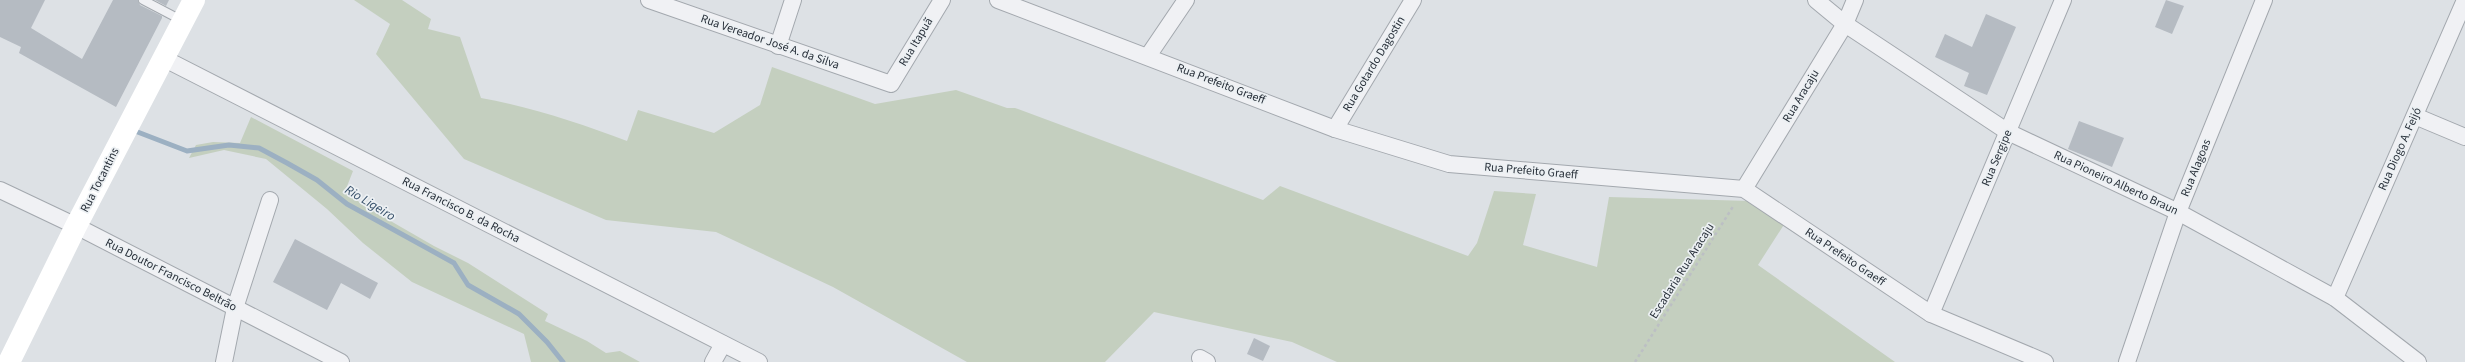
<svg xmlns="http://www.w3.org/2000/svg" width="2465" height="362" font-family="'Source Sans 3',sans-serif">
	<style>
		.green { fill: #c4cfbf }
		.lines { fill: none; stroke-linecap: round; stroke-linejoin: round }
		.stream { stroke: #9cb0c2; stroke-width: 5 }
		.building { fill: #b5bbc2 }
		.service-casing { stroke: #a3a8ae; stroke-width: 10 }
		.minor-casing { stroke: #a3a8ae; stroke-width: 18 }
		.path { stroke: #bcbfc4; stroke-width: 2.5; stroke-dasharray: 3 3; stroke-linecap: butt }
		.service { stroke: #f0f1f4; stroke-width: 8 }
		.minor { stroke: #f0f1f4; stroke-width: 16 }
		.secondary { stroke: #fff; stroke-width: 22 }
		.labels { text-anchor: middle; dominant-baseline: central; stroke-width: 3.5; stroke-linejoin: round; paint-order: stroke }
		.street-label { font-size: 12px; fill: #28303a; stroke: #ecf0f3 }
		.water-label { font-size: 13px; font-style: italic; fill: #37506a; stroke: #ecf0f3 }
	</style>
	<rect width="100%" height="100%" fill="#dde1e5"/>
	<g class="green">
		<path d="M354,0H402L431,19L428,29L460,37L481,98C531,107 579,123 627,141L638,110L714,133L760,105L772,67L875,104L956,90L1007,108H1015L1263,200L1280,186L1468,256L1477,243L1494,191L1536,194L1523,245L1597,267L1609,197L1751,201L1785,223L1758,265L1895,362H1337L1292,342L1154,312L1105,362H967L833,287L716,232L606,220L464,159L376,54L390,24Z"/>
		<path d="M251,117L353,171L346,189L361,204L434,246L468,263L548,314L545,321L587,341L606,353L620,351L640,362H531L524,334L412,282L363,243L327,209L266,159L224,150L189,158L196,145L213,142L240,143Z"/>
	</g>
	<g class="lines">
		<path class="stream" d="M135,131L187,151L229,145L259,148L287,163L317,180L347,204L454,263L468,285L519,314L547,342L563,362"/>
	</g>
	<g class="building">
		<path d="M0,0H45L31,28L82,59L113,0H138L140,5L162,16V18L116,107L19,53L21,47L0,37Z"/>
		<path d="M155,0H169L166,6Z"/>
		<path d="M2166,0L2184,6L2172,34L2155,27Z"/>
		<path d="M1986,14L2016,27L1987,95L1964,86L1969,73L1935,57L1945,34L1972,47Z"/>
		<path d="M2079,121L2124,138L2112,167L2068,149Z"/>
		<path d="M295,239L378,283L370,299L341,283L327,310L273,282Z"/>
		<path d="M1254,338L1270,346L1263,361L1247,354Z"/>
	</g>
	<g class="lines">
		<defs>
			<path id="service" d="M143,0L183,21"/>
			<g id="minor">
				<path d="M649,0L891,84L942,0"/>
				<path d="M998,0L1335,129L1449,164L1744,189L1931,314L2045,362"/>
				<path d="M1816,0L1845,24L2008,132L2178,212L2335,298L2418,362"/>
				<path d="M778,46L793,0"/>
				<path d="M1148,56L1186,0"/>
				<path d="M163,58L759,362"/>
				<path d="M2415,116L2465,137"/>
				<path d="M1335,129L1413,0"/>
				<path d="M1744,189L1845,24L1855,0"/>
				<path d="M0,190L76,226L341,362"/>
				<path d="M2335,298L2465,0"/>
				<path d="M1931,314L2063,0"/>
				<path d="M1200,358L1207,362"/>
				<path d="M224,362L235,308L270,200"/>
				<path d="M713,362L723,344"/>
				<path d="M2127,362L2178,212L2264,0"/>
			</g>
		</defs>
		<use href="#service" class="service-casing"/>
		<use href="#minor" class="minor-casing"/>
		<path class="path" d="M1635,362L1734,205"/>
		<use href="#service" class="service"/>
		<use href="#minor" class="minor"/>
		<path class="secondary" d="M9,362L76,226L194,0"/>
	</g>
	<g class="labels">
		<g class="street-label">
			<text transform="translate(770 42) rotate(19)">Rua Vereador José A. da Silva</text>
			<text transform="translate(916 42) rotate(-59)">Rua Itapuã</text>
			<text transform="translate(1374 64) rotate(-59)">Rua Gotardo Dagostin</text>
			<text transform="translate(1221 84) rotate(21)">Rua Prefeito Graeff</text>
			<text transform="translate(1801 96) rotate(-59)">Rua Aracaju</text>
			<text transform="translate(2400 149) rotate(-66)">Rua Diogo A. Feijó</text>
			<text transform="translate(1997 158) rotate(-67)">Rua Sergipe</text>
			<text transform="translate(2196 168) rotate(-68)">Rua Alagoas</text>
			<text transform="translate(1531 171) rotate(5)">Rua Prefeito Graeff</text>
			<text transform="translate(100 180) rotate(-63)">Rua Tocantins</text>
			<text transform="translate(2116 183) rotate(25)">Rua Pioneiro Alberto Braun</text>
			<text transform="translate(461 210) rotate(27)">Rua Francisco B. da Rocha</text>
			<text transform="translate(1845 257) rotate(34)">Rua Prefeito Graeff</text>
			<text transform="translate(1682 271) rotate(-58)">Escadaria Rua Aracaju</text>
			<text transform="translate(171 275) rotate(27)">Rua Doutor Francisco Beltrão</text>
		</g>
		<g class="water-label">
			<text transform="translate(370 203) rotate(31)">Rio Ligeiro</text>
		</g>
	</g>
</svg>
